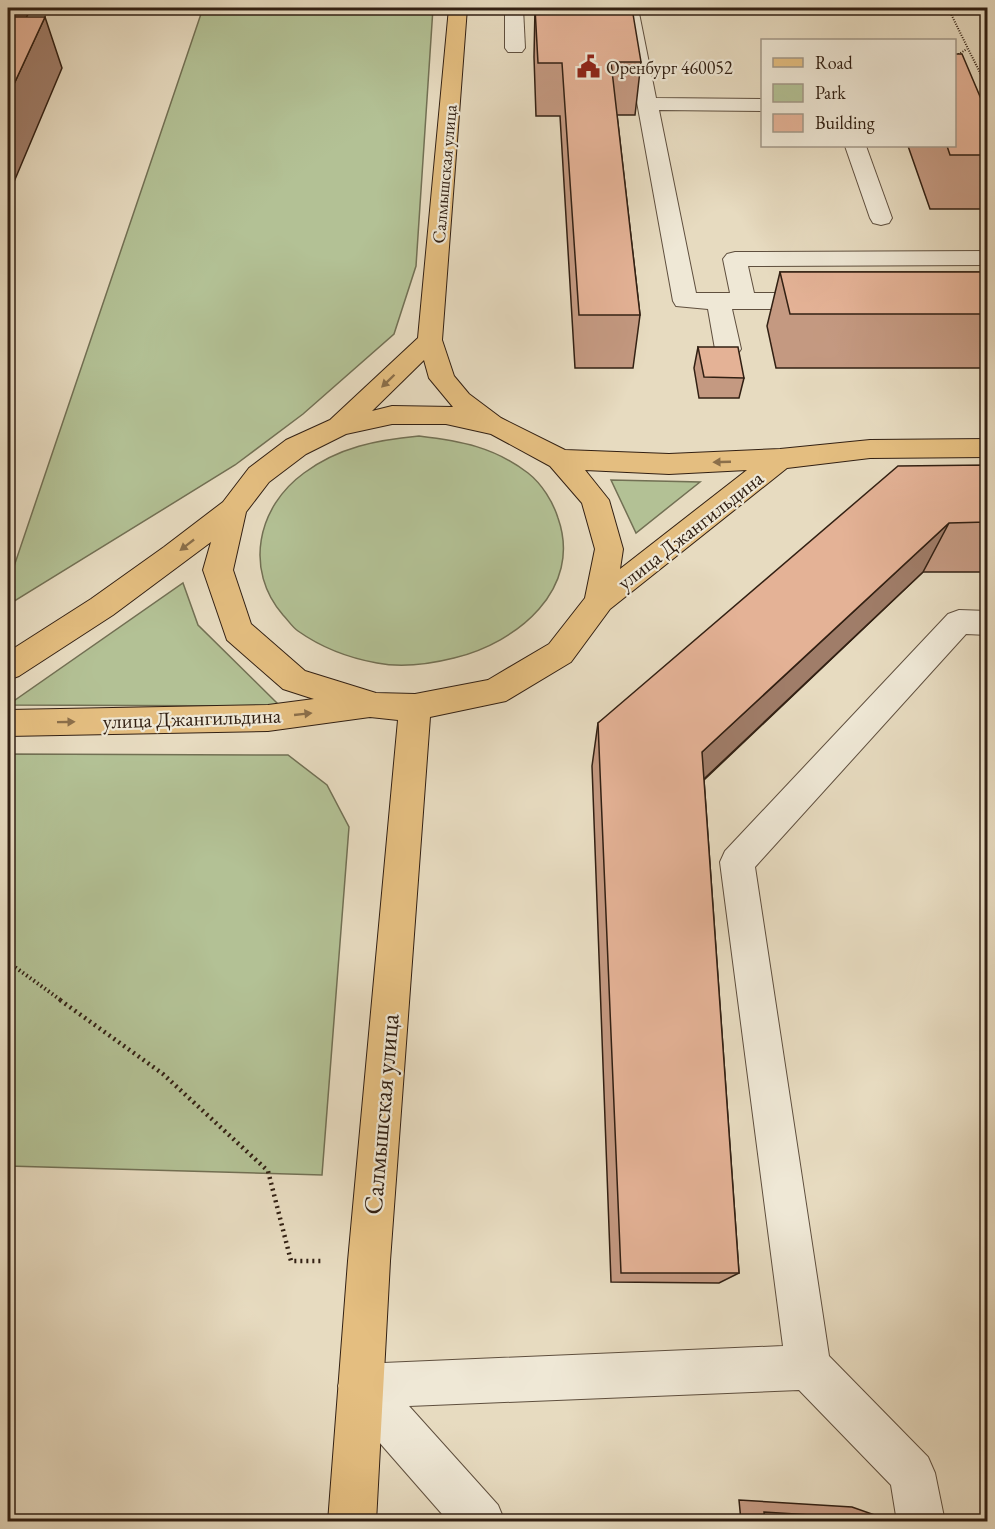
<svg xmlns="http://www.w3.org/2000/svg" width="995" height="1529" font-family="'EB Garamond',serif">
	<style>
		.green { fill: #b3c195; stroke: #727054; stroke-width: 1.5 }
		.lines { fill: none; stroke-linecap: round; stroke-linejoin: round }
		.minor-casing { stroke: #5f4f3e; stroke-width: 2 }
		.major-casing { stroke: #322013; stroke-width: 2 }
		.path-far2 { stroke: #322013; stroke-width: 2; stroke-dasharray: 1 1.5; stroke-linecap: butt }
		.path-far1 { stroke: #322013; stroke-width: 4; stroke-dasharray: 1.5 3; stroke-linecap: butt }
		.path { stroke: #322013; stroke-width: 4.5; stroke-dasharray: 2 4; stroke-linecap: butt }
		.minor { fill: #efe8d6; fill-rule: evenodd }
		.major { fill: #e4be80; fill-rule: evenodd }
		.wall { fill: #c49981; stroke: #322013; stroke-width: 1.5 }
		.shaded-wall { fill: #a07d69; stroke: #322013; stroke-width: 1.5 }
		.building { fill: #e4b296; stroke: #322013; stroke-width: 1.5 }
		.oneway { fill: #8b6f4a }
		.labels { text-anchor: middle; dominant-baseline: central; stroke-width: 4.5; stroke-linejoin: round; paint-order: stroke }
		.far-poi-label { font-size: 18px; fill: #322013; stroke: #efe8d6; text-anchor: start }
		.far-street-label { font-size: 18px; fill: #322013; stroke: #efe8d6 }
		.street-label { font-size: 21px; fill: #322013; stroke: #efe8d6 }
		.near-street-label { font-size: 26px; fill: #322013; stroke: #efe8d6 }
	</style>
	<rect width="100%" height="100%" fill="#e7dbc0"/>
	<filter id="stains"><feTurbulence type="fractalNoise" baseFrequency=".00333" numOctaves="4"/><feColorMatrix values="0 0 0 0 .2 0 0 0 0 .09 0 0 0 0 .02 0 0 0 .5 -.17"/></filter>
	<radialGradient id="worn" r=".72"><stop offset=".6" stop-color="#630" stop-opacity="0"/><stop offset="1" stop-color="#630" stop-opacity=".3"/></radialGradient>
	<g class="green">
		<path d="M203,8H433L416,266L394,334L303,414L235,465L8,605V584Z"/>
		<path d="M419,436C461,441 494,447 528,473C542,484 553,502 558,518C583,589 517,643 454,658C430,664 402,668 377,663C349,658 322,648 298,631C292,627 288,620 283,615C244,570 257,507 304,473C339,447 377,440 419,436Z"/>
		<path d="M611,480L700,482L636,533Z"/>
		<path d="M183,583L198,625L280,706L8,705Z"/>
		<path d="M8,754L288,755L327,785L349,827L322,1175L8,1166Z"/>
	</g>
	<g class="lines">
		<defs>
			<g id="minor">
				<path d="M505,8H523L525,48L522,52H508L505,48Z"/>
				<path d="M620,8H638L656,98L762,99V111L659,110L696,293H730L723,259L727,254L735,252L988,251V265L748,266L754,293H819L828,296L831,301L828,306L819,309H732L741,349L737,355L728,357L719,355L715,349L708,309L676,306L673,301Z"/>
				<path d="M845,146H866L892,218L889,223L881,225L873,223L870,218Z"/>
				<path d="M959,610L988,611V635L966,634L755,867L829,1356L928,1457L935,1473L945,1522H897L891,1485L799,1390L409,1406L498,1505L505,1522H449L344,1402L338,1386L344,1370L360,1364L783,1346L720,862L725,851L948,614Z"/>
			</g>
			<path id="major" d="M449,8H467L442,340L454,376L469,394L501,418L565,450L669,454L780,449L870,440L988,439V457L870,458L787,468L610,609L571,662L506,701L430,717L390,1261L376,1522H328L348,1261L398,720L370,717L268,731L8,736V710L268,705L314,699L283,689L227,640L203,570L211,542L113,615L19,676L8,680V652L91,599L164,547L223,502L249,468L286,440L330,420L418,338ZM424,360L429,378L453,407L392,406L372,411ZM392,424H446L491,434L550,466L582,503L595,549L585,598L549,644L488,680L415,694L376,693L305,671L251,624L233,570L246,512L269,482L306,454L346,434ZM585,470L669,474L747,470L620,569L623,549L609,500Z"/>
		</defs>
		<use href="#minor" class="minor-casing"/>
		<use href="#major" class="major-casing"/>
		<g class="path-far2">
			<path d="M948,8L988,89"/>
			<path d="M954,57L967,49"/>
		</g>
		<path class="path-far1" d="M8,962L62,1001"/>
		<path class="path" d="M60,1000L163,1074L268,1171L291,1261H324"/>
		<use href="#minor" class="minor"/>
		<use href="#major" class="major"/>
	</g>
	<g class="wall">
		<path d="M535,8L641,62L635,115H617L640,315L633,368H575L560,116H536L534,57Z"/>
		<path d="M987,113V200L984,209H930L908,146H954Z"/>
		<path d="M780,272H987V368H776L767,326Z"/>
		<path d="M698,347L744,378L739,398H699L694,368Z"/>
		<path d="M987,465V572H923L704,780L739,1273L719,1283L611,1282L592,766L598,723Z"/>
		<path d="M739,1500L852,1507L889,1520V1521H741Z"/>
	</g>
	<g class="shaded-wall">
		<path d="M8,8H31L12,47L8,36Z"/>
		<path d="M45,17L62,68L8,196V97Z"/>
		<path d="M949,523L923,572L688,794L702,752Z"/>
	</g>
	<g class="building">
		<path d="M535,8H632L641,62H611L640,315H579L562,63H538Z"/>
		<path d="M8,17H45L8,97Z"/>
		<path d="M954,54H962L987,113V155H950L947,146H954Z"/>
		<path d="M780,272H987V314H790Z"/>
		<path d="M698,347H738L744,378L704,377Z"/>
		<path d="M987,465V522L949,523L702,752L739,1273H621L598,723L898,466Z"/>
		<path d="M764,1512L889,1520V1521H765Z"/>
	</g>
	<defs><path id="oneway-solid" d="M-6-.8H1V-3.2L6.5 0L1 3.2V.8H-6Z" transform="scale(1.5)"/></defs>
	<g class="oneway">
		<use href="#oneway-solid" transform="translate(388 381) rotate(136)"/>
		<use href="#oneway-solid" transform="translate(722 462) rotate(178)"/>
		<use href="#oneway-solid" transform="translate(187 545) rotate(142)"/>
		<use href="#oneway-solid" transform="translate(303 714) rotate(-6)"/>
		<use href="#oneway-solid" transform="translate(66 722) rotate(-1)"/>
	</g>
	<defs>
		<symbol id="civic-bare" viewBox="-9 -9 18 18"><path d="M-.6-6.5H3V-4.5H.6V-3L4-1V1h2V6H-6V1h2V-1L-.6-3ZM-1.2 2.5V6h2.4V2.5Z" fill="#8f2418" stroke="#efe8d6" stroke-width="2.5" paint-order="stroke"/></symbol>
	</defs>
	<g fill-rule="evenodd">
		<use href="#civic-bare" x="572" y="50" width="33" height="33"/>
	</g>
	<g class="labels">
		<g class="far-poi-label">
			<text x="606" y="67">Оренбург 460052</text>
		</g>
		<g class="far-street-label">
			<text transform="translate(444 174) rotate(-85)">Салмышская улица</text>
		</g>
		<g class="street-label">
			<text transform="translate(690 530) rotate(-38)">улица Джангильдина</text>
			<text transform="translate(192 718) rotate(-2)">улица Джангильдина</text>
		</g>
		<g class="near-street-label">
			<text transform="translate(381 1114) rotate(-85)">Салмышская улица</text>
		</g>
	</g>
	<rect width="995" height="1529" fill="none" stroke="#e7dbc0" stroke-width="30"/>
	<rect x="9" y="9" width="977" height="1511" fill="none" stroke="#322013" stroke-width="3"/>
	<rect x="15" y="15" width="965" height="1499" fill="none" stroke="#322013" stroke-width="1.5"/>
	<rect x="761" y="39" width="195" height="108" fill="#efe8d6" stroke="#a39888" stroke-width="1.5"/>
	<rect x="773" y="58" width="30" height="9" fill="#e4be80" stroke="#a39888" stroke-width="1.5"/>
	<text x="815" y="69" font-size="18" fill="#322013">Road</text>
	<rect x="773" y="84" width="30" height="18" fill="#b3c195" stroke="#a39888" stroke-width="1.5"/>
	<text x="815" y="99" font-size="18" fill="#322013">Park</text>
	<rect x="773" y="114" width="30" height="18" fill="#e4b296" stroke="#a39888" stroke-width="1.5"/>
	<text x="815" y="129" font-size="18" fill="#322013">Building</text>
	<rect width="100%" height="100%" filter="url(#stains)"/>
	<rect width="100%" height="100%" fill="url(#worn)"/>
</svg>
